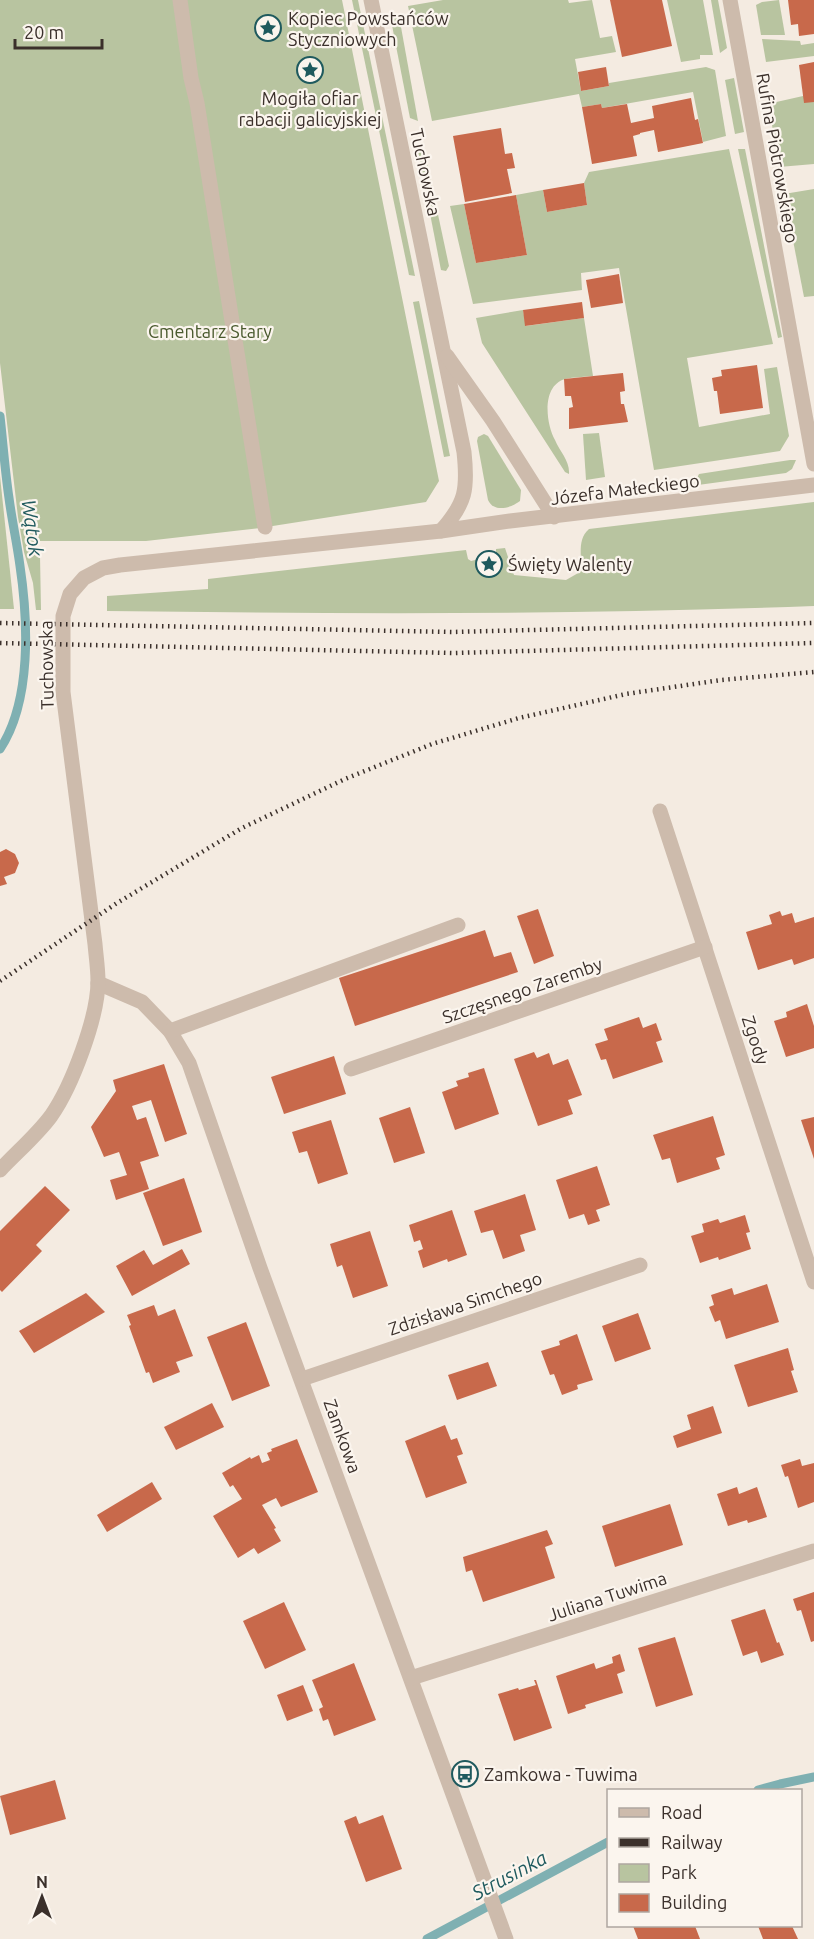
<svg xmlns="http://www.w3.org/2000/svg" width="814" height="1939" font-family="Ubuntu,sans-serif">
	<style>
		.green { fill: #b8c4a0 }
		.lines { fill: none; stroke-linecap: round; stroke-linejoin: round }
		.stream { stroke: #7fb0b2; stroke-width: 9 }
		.building { fill: #c8694b }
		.minor { stroke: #cdbbac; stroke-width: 15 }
		.rail { stroke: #3b302b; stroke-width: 4.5; stroke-dasharray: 1.5 4.5; stroke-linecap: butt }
		.labels { text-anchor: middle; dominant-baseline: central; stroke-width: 4.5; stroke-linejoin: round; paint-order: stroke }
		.poi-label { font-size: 18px; fill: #3b302b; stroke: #fbf5ee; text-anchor: start }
		.street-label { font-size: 18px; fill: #3b302b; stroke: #fbf5ee }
		.park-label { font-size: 18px; fill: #4a5a2e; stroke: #fbf5ee }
		.water-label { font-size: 20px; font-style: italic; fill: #1f5a5e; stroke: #fbf5ee }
	</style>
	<rect width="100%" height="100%" fill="#f4ebe1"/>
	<g class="green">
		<path d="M0,0H342L439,481L426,502L260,528L146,541H37L40,556L41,610H36L33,583L24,552L18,517L0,363Z"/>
		<path d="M352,0H358L415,276L409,275Z"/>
		<path d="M443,0H568L569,3L592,0L600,38L612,36L616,52L575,59L581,91L609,86V83L706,67L715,70L726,136L703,142L693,92L602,108L601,104L582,107L579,94L432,121L408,6Z"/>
		<path d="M667,0H703L713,55H700V59L681,62Z"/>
		<path d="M711,0H718L727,48L720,53Z"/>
		<path d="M779,0L785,35H761L756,5L762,2Z"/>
		<path d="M392,16H399L418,121L410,118L391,20Z"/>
		<path d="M762,39L800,41L801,45L814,43V56L766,62Z"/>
		<path d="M734,78L744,132L735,134L725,80Z"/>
		<path d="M803,96L814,102V164L779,167L771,119L775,118L772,103Z"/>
		<path d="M423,148L424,149L449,266L446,271L441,270L418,152Z"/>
		<path d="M729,149L773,344L687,358L699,427L770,414L764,369L777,367L789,436L780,451L654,470L619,268L581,273L582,290L473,304L450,206L464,204L476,263L527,255L516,195L543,190L547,212L587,205L584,183L589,172Z"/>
		<path d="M738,149H745L782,337L778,338Z"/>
		<path d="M814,189V296L804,297L784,194Z"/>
		<path d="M419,301L450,456L444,457L413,302Z"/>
		<path d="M523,310L526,326L584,318L593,376C584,377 574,377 565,379C541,386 546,424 555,440C560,452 570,461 569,474L565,472L482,343L476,318Z"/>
		<path d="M599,433L605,477L586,480L583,434Z"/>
		<path d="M484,434L488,436L521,490L520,501C511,508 494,513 488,500L477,441L478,437Z"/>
		<path d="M790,460H796L792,469L786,473L698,485L697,478L699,474Z"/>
		<path d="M0,476L14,609H0Z"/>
		<path d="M814,502V606C578,615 343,614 107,611V596L208,589V579L466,550L468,559L471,561L496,555V549L505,548L514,575L566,580L580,572C583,558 576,540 589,529Z"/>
	</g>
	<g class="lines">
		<g class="stream">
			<path d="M0,416C3,443 5,471 9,498C12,521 17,543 20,566C28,620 32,701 0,749"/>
			<path d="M758,1790L780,1784L814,1777"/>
			<path d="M427,1939L608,1842"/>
		</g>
	</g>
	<g class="building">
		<path d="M610,0H662L672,46L622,57Z"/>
		<path d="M788,0H814V34L799,36L798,24L791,25Z"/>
		<path d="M814,62V102L804,103L799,65Z"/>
		<path d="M606,67L609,86L581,91L578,72Z"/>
		<path d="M691,98L695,120L698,119L703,143L658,152L654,130L640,133V134L633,136L637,156L592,164L582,107L601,104L602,108L627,104L631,123L654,118L652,106Z"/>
		<path d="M501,128L505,154L512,153L515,168L507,169L512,193L465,202L453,136Z"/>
		<path d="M584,183L587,205L547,212L543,190Z"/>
		<path d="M516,195L527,255L476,263L464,204Z"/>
		<path d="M619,274L623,303L591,308L586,280Z"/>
		<path d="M582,302L584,318L525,326L523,310Z"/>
		<path d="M757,365L763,408L720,414L717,391H714L712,378L722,376L721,370Z"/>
		<path d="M623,373L625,391L620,392L621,404H624L628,422L569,429V408L573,407L571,396H565L564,379Z"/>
		<path d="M6,849L15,854L19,863L15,873L4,877L7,884L0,886V852Z"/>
		<path d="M538,909L554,956L534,964L517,916Z"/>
		<path d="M780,911L782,916L792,913L795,923L814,917V958L794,965L792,959L758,970L746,932L772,924L769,915Z"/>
		<path d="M485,930L494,957L511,952L518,972L355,1026L339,978Z"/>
		<path d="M807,1004L814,1026V1048L786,1057L774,1021L787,1017L786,1012Z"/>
		<path d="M639,1017L643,1028L656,1023L662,1040L656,1042L663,1062L613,1079L606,1059L601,1060L595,1044L608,1040L604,1029Z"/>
		<path d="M534,1052L537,1058L549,1053L553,1065L568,1059L582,1095L568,1100L573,1114L538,1126L514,1059Z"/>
		<path d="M334,1056L346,1094L284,1114L271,1077Z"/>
		<path d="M164,1064L187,1134L165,1142L151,1100L132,1106L137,1120L146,1117L159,1156L140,1162L149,1189L116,1200L110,1180L127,1175L119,1152L104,1157L91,1127L116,1091L113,1080Z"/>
		<path d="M484,1068L499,1114L455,1130L442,1092L458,1086L456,1081L469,1077L468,1073Z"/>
		<path d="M410,1107L425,1153L394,1163L379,1118Z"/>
		<path d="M713,1116L725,1155L716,1158L720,1169L677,1183L670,1158L662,1160L653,1135Z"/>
		<path d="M814,1117V1159L801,1120Z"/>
		<path d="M331,1120L348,1174L318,1184L307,1151L299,1153L292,1132Z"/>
		<path d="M597,1166L610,1205L596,1210L600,1221L588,1225L584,1214L569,1219L556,1180Z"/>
		<path d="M184,1178L202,1232L163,1246L143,1193Z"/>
		<path d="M45,1186L70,1210L36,1245L42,1251L2,1292L0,1290V1231Z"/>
		<path d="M525,1194L536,1230L520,1235L525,1251L503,1259L493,1230L481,1233L474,1211Z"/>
		<path d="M452,1210L467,1255L448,1262L447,1259L423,1268L418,1251L423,1249L420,1240L414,1242L409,1225Z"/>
		<path d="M745,1215L750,1232L746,1233L751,1249L719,1260L718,1257L700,1263L691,1236L704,1232L702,1224L718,1219L720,1223Z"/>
		<path d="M370,1231L388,1286L353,1298L342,1265L337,1267L330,1244Z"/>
		<path d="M182,1249L190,1264L132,1296L116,1266L144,1250L153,1265Z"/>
		<path d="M767,1284L779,1322L726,1339L720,1320L715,1322L709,1307L714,1305L711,1295L732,1288L734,1295Z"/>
		<path d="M86,1293L105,1312L34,1353L19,1331Z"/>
		<path d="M154,1305L158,1316L175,1309L193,1356L176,1362L180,1372L153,1383L149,1372L146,1373L129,1326L131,1325L127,1315Z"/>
		<path d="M638,1313L651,1349L615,1362L602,1326Z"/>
		<path d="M246,1322L270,1386L232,1401L207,1337Z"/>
		<path d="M577,1334L593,1380L577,1385L578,1389L562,1395L554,1374L550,1375L541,1351L560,1345L559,1341Z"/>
		<path d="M788,1348L794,1370L791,1371L798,1392L748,1407L734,1365Z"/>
		<path d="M488,1362L497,1386L457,1400L448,1375Z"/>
		<path d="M212,1403L224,1427L176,1450L164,1427Z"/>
		<path d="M713,1406L722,1433L677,1448L673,1436L691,1429L687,1415Z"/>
		<path d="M445,1425L451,1440L457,1438L463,1454L457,1456L467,1483L426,1498L405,1441Z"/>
		<path d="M297,1439L318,1492L281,1507L276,1498L262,1505L276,1528L274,1529L281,1541L258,1554L254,1548L238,1558L213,1516L242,1499L233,1485L230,1487L222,1473L250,1457L251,1459L259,1455L262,1463L270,1460L267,1453L272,1451L271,1449Z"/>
		<path d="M800,1459L802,1466L814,1463V1502L798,1508L788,1476L785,1477L781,1465Z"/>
		<path d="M152,1482L162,1499L107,1532L97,1515Z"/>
		<path d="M737,1487L739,1494L757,1487L767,1517L748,1523L747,1520L728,1526L717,1494Z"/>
		<path d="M670,1504L683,1545L615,1567L602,1526Z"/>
		<path d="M547,1530L553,1544L545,1547L555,1578L483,1602L472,1570L466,1572L463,1557Z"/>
		<path d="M814,1592V1641L811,1642L801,1610L797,1611L793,1599Z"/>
		<path d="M284,1602L306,1650L265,1669L243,1621Z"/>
		<path d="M765,1609L777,1643L779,1642L784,1655L761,1663L757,1651L743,1656L731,1620Z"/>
		<path d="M675,1637L693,1695L656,1707L638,1648Z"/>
		<path d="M620,1654L625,1671L617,1674L623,1693L585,1705L586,1708L568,1714L556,1676L594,1663L596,1669L613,1663L612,1657Z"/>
		<path d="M354,1663L376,1720L334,1736L328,1719L323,1721L319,1709L323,1707L312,1680Z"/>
		<path d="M534,1680H536L552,1728L514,1741L498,1694L518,1688L519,1690L536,1685Z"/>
		<path d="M303,1685L313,1711L287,1721L277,1695Z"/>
		<path d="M55,1780L66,1819L10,1835L0,1796Z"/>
		<path d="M383,1815L402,1869L366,1882L344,1821L356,1816L359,1824Z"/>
		<path d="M633,1926H695L700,1939H638Z"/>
		<path d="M758,1926H792L798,1939H763Z"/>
	</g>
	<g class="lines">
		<g class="minor">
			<path d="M180,0L191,78L197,103L265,527"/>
			<path d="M371,0L464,452C468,489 466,503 441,531"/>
			<path d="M730,0L814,464"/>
			<path d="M447,356L493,421L554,517"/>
			<path d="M660,811L814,1282"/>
			<path d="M98,983L142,1002L170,1031L189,1063L260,1268L506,1939"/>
			<path d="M170,1031L458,925"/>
			<path d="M351,1069L705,947"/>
			<path d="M0,1170C17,1152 37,1135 51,1116C72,1086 98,1017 98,981C98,969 96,956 95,944L63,692V616L70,594L84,578L103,568L120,565L441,531L510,521L814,485"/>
			<path d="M302,1379L640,1265"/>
			<path d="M411,1678L814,1551"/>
		</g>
		<g class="rail">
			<path d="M0,623L452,632L814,623"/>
			<path d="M0,643L453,653L814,643"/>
			<path d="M0,981L117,903L242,828L345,779L432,744L519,718L626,694L721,680L814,672"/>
		</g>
	</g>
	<defs>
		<symbol id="sight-ring" viewBox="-11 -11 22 22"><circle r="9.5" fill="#fbf5ee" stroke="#1f5a5e" stroke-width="1.5"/><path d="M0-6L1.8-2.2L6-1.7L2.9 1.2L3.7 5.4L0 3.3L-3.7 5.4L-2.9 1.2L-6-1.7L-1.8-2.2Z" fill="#1f5a5e"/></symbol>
		<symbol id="bus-ring" viewBox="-11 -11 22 22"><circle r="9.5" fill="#fbf5ee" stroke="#1f5a5e" stroke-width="1.5"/><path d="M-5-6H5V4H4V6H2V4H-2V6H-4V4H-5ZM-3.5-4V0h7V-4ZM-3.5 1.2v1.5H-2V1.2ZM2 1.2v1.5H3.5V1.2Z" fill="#1f5a5e"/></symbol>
	</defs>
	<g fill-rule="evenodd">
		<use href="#sight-ring" x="253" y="13" width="30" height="30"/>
		<use href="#sight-ring" x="295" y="55" width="30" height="30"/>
		<use href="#sight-ring" x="474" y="549" width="30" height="30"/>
		<use href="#bus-ring" x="450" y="1759" width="30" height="30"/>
	</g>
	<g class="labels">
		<g class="poi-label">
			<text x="288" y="18">Kopiec Powstańców<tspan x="288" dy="21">Styczniowych</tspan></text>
			<text x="310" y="98" text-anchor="middle">Mogiła ofiar<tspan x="310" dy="21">rabacji galicyjskiej</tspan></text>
			<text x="508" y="564">Święty Walenty</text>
			<text x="484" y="1774">Zamkowa - Tuwima</text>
		</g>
		<g class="street-label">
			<text transform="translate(778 158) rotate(80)">Rufina Piotrowskiego</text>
			<text transform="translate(426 172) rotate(78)">Tuchowska</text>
			<text transform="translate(625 489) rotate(-7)">Józefa Małeckiego</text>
			<text transform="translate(46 665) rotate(-91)">Tuchowska</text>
			<text transform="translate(522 990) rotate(-19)">Szczęsnego Zaremby</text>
			<text transform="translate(756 1040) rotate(72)">Zgody</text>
			<text transform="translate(465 1303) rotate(-19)">Zdzisława Simchego</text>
			<text transform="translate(343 1436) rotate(70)">Zamkowa</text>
			<text transform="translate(607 1596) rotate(-18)">Juliana Tuwima</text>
		</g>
		<g class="park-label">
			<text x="210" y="331">Cmentarz Stary</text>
		</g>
		<g class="water-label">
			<text transform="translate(33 528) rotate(82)">Wątok</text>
			<text transform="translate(509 1875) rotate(-28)">Strusinka</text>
		</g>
	</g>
	<rect x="607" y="1789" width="195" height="138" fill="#fbf5ee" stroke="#aea6a0" stroke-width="1.5"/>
	<rect x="619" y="1808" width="30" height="9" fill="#cdbbac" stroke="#aea6a0" stroke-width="1.5"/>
	<text x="661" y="1819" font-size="18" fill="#3b302b">Road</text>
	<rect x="619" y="1838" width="30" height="9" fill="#3b302b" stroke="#aea6a0" stroke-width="1.5"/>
	<text x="661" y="1849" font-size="18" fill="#3b302b">Railway</text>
	<rect x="619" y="1864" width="30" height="18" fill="#b8c4a0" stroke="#aea6a0" stroke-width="1.5"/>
	<text x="661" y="1879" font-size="18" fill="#3b302b">Park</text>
	<rect x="619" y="1894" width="30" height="18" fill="#c8694b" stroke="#aea6a0" stroke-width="1.5"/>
	<text x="661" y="1909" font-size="18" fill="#3b302b">Building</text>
	<g transform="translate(42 1897)" stroke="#fbf5ee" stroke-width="4.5" paint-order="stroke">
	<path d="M0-4.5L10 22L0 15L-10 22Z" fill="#3b302b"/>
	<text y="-9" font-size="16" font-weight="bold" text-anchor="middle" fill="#3b302b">N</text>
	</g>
	<path d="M15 39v9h87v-9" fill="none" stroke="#3b302b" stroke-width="3"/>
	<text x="24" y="39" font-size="18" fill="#3b302b" stroke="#fbf5ee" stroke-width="4.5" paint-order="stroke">20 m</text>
</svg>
